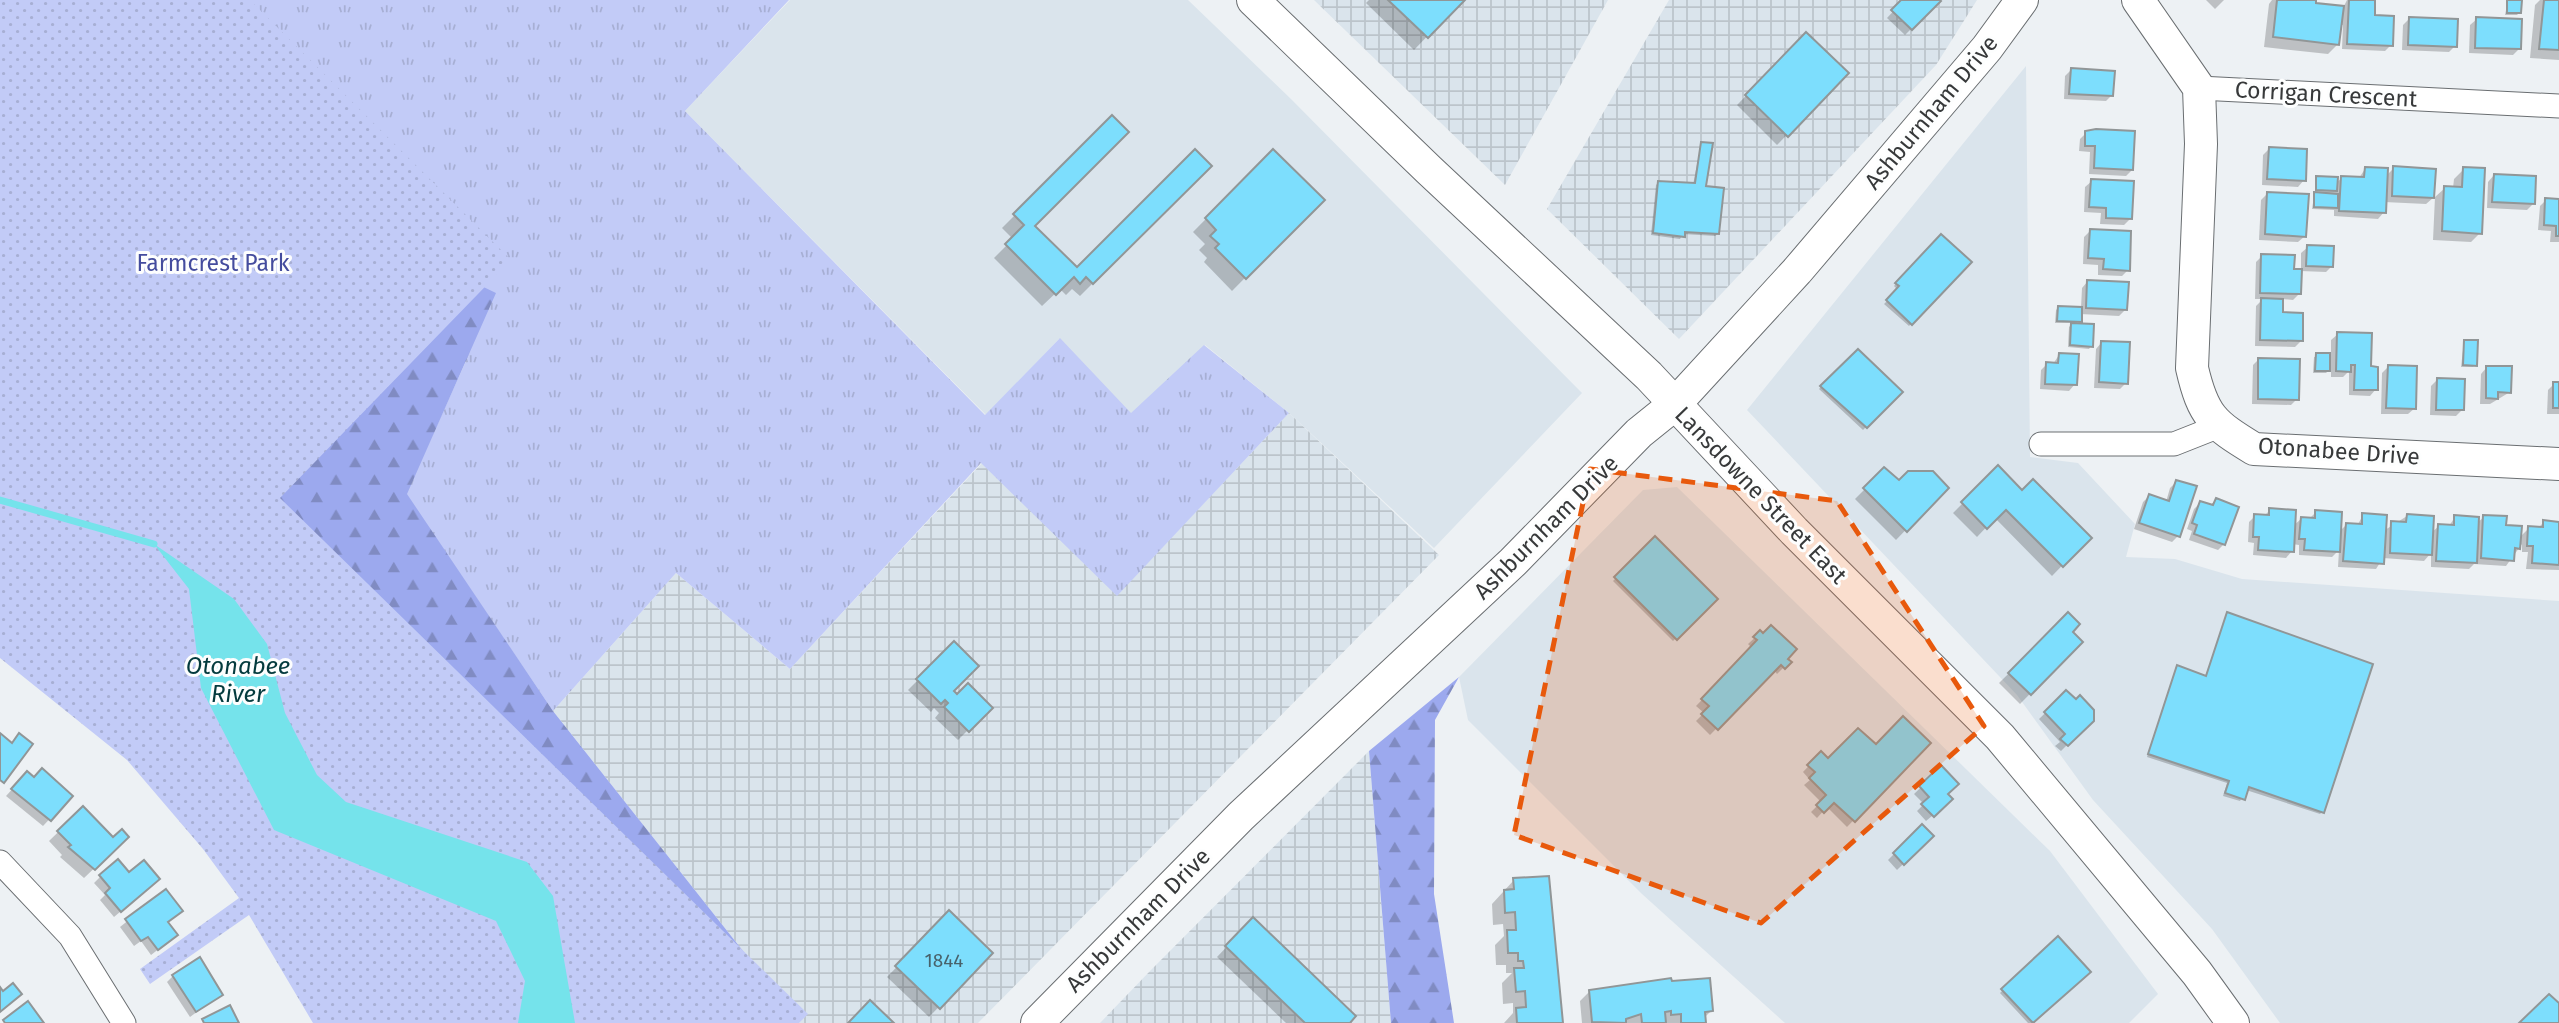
<svg xmlns="http://www.w3.org/2000/svg" width="2559" height="1023" font-family="'Fira Sans',sans-serif">
	<style>
		.built { fill: #dae4ec }
		.industrial { fill: url(#industrial-grid) }
		.grass { fill: url(#grass-tufts) }
		.forest { fill: url(#forest-firs) }
		.park { fill: url(#park-dots) }
		.water { fill: #75e3eb }
		.shadow { fill: #0003 }
		.lines { fill: none; stroke-linecap: round; stroke-linejoin: round }
		.stream { stroke: #75e3eb; stroke-width: 7 }
		.building { fill: #7ddefd; stroke: #919697; stroke-width: 2 }
		.street-casing { stroke: #6a6e71; stroke-width: 25 }
		.secondary-casing { stroke: #6a6e71; stroke-width: 34 }
		.street { stroke: #fff; stroke-width: 23 }
		.secondary { stroke: #fff; stroke-width: 32 }
		.marked { fill: #e8590c; fill-opacity: 0.2; stroke: #e8590c; stroke-width: 5; stroke-dasharray: 14 9; stroke-linejoin: round }
		.labels { text-anchor: middle; dominant-baseline: central; stroke-width: 6; stroke-linejoin: round; paint-order: stroke }
		.number-label { font-size: 19px; fill: #48626b }
		.street-label { font-size: 23px; fill: #37393a; stroke: #fdfefe }
		.park-label { font-size: 23px; fill: #444c9e; stroke: #fdfefe }
		.water-label { font-size: 24px; font-style: italic; fill: #043b3e; stroke: #fdfefe }
	</style>
	<defs>
		<pattern id="industrial-grid" width="8" height="8" patternUnits="userSpaceOnUse" patternTransform="scale(1.75)"><rect width="8" height="8" fill="#dae4ec"/><path d="M0 4h8M4 0v8" fill="none" stroke="#bcc4cb"/></pattern>
		<pattern id="grass-tufts" width="24" height="20" patternUnits="userSpaceOnUse" patternTransform="scale(1.75)"><rect width="24" height="20" fill="#c2cbf7"/><path d="M3 7l-1-3M5 7V3M7 7l1-3M15 17l-1-3M17 17v-4M19 17l1-3" fill="none" stroke="#a7afd4"/></pattern>
		<pattern id="forest-firs" width="22" height="20" patternUnits="userSpaceOnUse" patternTransform="scale(1.75)"><rect width="22" height="20" fill="#9ca9ee"/><path d="M5 1l3.5 6h-7zM16 11l3.5 6h-7z" fill="#808bc2"/></pattern>
		<pattern id="park-dots" width="8" height="8" patternUnits="userSpaceOnUse" patternTransform="scale(1.75)"><rect width="8" height="8" fill="#c2cbf7"/><path d="M2 2h.1M6 6h.1" fill="none" stroke="#a7afd4" stroke-width="1.8" stroke-linecap="round"/></pattern>
	</defs>
	<rect width="100%" height="100%" fill="#edf1f4"/>
	<g class="built">
		<path d="M790,0H1188L1291,99L1582,393L1434,548L1289,413L1205,345L1131,414L1059,339L986,415L685,111Z"/>
		<path d="M2026,66L2030,457L2078,463L2135,524L2126,557L2175,559L2242,579L2559,601V1023H2280L2212,929L2093,800L2017,695L1747,410Z"/>
		<path d="M1677,487L2050,851L2158,994L2129,1023H1785L1642,894L1468,720L1459,677L1643,490Z"/>
	</g>
	<g class="industrial">
		<path d="M1314,0H1608L1505,185Z"/>
		<path d="M1669,0H1977L1936,65L1679,339L1547,209Z"/>
		<path d="M1289,413L1439,555L978,1023H799L807,1014L747,956L553,711L676,573L790,669L982,463L1117,595Z"/>
		<path d="M1369,751L1391,1023H1100L1151,970Z"/>
	</g>
	<path class="grass" d="M194,0H789L685,111L985,415L1060,338L1131,413L1204,345L1289,413L1117,596L981,463L790,669L676,573L553,711L406,494L466,361L471,281Z"/>
	<g class="forest">
		<path d="M0,273L471,281L496,293L407,494L553,711L747,956Z"/>
		<path d="M1459,677L1435,720L1434,894L1454,1023H1391L1369,751Z"/>
	</g>
	<path class="park" d="M0,0H250L511,260L280,498L808,1014L799,1023H313L249,915L150,984L140,969L239,898L203,849L127,760L0,658Z"/>
	<path class="water" d="M154,544L234,599L267,644L285,713L317,775L346,802L527,862L553,896L575,1023H518L525,981L496,921L274,830L201,688L189,589Z"/>
	<g class="shadow">
		<path d="M1369,0H1462L1414,50L1366,3Z"/>
		<path d="M1904,0L1939,1L1905,35L1887,18Z"/>
		<path d="M2206,0H2224L2215,9Z"/>
		<path d="M2272,0H2314V4L2343,8L2347,0H2374L2373,17L2391,45L2385,51L2342,49L2343,25H2340L2338,44L2328,54L2264,47L2269,4Z"/>
		<path d="M2508,0L2519,13L2517,15H2505Z"/>
		<path d="M2540,0H2559V60L2530,58L2535,5Z"/>
		<path d="M2409,19L2455,46L2449,52L2402,50L2403,25Z"/>
		<path d="M2477,19L2519,49L2513,55L2469,53L2470,25Z"/>
		<path d="M1806,34L1846,74L1777,145L1737,105Z"/>
		<path d="M2071,70L2112,95L2106,101L2064,99L2065,76Z"/>
		<path d="M1112,118L1033,226L1077,270L1210,166L1080,296L1072,289L1066,295L1060,289L1042,306L994,258L1013,239L1002,228Z"/>
		<path d="M2086,133L2132,170L2126,176L2089,174L2090,152L2079,151L2080,139Z"/>
		<path d="M1701,144L1704,188L1718,234L1715,236L1683,234L1680,239L1651,235L1656,185L1659,182L1693,185Z"/>
		<path d="M2269,149L2304,180L2298,187L2262,185L2263,155Z"/>
		<path d="M1273,151L1322,200L1232,291L1204,262L1207,258L1199,250L1205,244L1193,232Z"/>
		<path d="M2394,168L2433,198L2426,204L2384,202V212L2378,219L2334,216V210L2312,209L2317,178L2336,183L2342,178H2359L2365,169L2386,176Z"/>
		<path d="M2464,169L2480,233L2471,242L2433,240L2435,197L2445,188H2453L2454,179Z"/>
		<path d="M2494,175L2533,204L2527,210L2487,208L2488,182Z"/>
		<path d="M2092,181L2130,219L2124,225L2100,224L2101,213L2084,212L2085,187Z"/>
		<path d="M2267,194L2305,236L2298,242L2259,240L2261,200Z"/>
		<path d="M2546,200H2559V242H2550L2551,231L2538,230L2540,206Z"/>
		<path d="M2090,231L2128,270L2122,276L2098,275V265L2083,264L2084,237Z"/>
		<path d="M1941,236L1969,262L1909,326L1884,304L1898,290L1894,286Z"/>
		<path d="M2308,247L2332,266L2326,272L2300,271V293L2293,300L2282,299L2281,314L2301,341L2295,347L2255,346L2256,306L2263,299H2255L2256,262L2262,256L2292,271H2301V253Z"/>
		<path d="M2088,281L2126,309L2119,316L2080,314L2076,325L2091,346L2089,349L2068,347L2069,327L2073,323H2055L2056,310L2059,307L2081,308L2082,288Z"/>
		<path d="M2338,334L2369,368L2376,389L2370,396L2349,395V371L2343,377H2331V368L2326,373H2313L2314,357L2331,355V340Z"/>
		<path d="M2102,342L2126,383L2120,389L2094,388L2096,349Z"/>
		<path d="M2464,342L2475,365L2473,367H2461Z"/>
		<path d="M1858,351L1900,392L1863,430L1819,389Z"/>
		<path d="M2059,355L2075,384L2069,391L2040,389L2041,370L2047,364H2053Z"/>
		<path d="M2259,359L2297,399L2291,405L2252,404L2253,365Z"/>
		<path d="M2388,367L2415,408L2408,414H2381L2382,373Z"/>
		<path d="M2487,367L2510,392L2490,404H2480L2481,374Z"/>
		<path d="M2437,380L2462,410L2456,416L2430,415L2431,386Z"/>
		<path d="M2554,384H2559V414H2547L2548,390Z"/>
		<path d="M1998,468L2022,492L2089,538L2052,576L1995,518L1977,537L1953,513Z"/>
		<path d="M1885,469L1899,483L1946,488L1896,540L1855,499Z"/>
		<path d="M2176,482L2178,536L2172,542L2134,529L2143,502L2149,496L2166,502L2170,488Z"/>
		<path d="M2216,500L2224,544L2218,550L2189,540L2192,531L2187,529L2194,509L2200,503L2210,506Z"/>
		<path d="M2270,510L2293,526L2301,519H2309L2316,512L2339,532L2346,525L2357,526L2363,515L2385,530L2407,516L2431,533L2439,526H2449L2455,517L2477,523L2484,517L2519,538L2529,528L2537,529L2544,522L2559,523V570L2526,569L2528,552H2522V544L2506,566L2474,564L2469,569L2431,567V553L2424,561L2383,558L2376,569L2338,567L2339,550L2332,557L2299,555V545L2292,544V551L2286,558L2253,555L2254,543L2248,542L2249,522L2255,516L2263,517Z"/>
		<path d="M1655,539L1715,599L1673,641L1613,581Z"/>
		<path d="M2227,614L2322,812L2320,814L2246,790L2240,801L2223,796L2227,783L2147,757L2175,670L2178,667L2205,677Z"/>
		<path d="M2068,615L2070,632L2081,642L2020,704L1999,683Z"/>
		<path d="M1760,633L1789,662L1777,674L1774,670L1710,735L1696,721L1704,713L1696,706L1752,648L1748,644Z"/>
		<path d="M954,644L952,691L957,696L990,708L958,740L935,718L939,713L934,708L931,712L908,690Z"/>
		<path d="M2066,693L2092,720L2061,751L2055,746L2060,742L2039,719Z"/>
		<path d="M1928,743L1847,827L1827,807L1817,818L1811,812L1821,802L1804,785L1810,780L1803,772L1821,753L1828,761L1875,747Z"/>
		<path d="M1941,768L1945,805L1926,821L1917,811L1924,804L1914,794Z"/>
		<path d="M27,773L71,796L43,826L6,796Z"/>
		<path d="M83,808L113,840L127,837L84,878L60,857L62,855L49,841Z"/>
		<path d="M1922,826L1932,836L1897,870L1888,860Z"/>
		<path d="M129,875L152,885L114,917L100,900L105,895L94,883L100,877Z"/>
		<path d="M1514,880L1561,1023H1504L1513,1013V1003L1503,1004L1502,983L1512,973H1506V965H1496L1495,945L1504,936L1503,924L1493,925L1492,904Z"/>
		<path d="M165,891L169,941L151,955L141,941L134,946L120,927Z"/>
		<path d="M949,913L991,953L929,1017L887,977Z"/>
		<path d="M1253,919L1348,1023H1286L1217,957Z"/>
		<path d="M2058,939L2089,972L2034,1023H2028L2000,993Z"/>
		<path d="M173,976L221,994L190,1017L167,982Z"/>
		<path d="M1670,980L1712,1010L1703,1019L1704,1023H1582L1580,1001L1590,991Z"/>
	</g>
	<g class="lines">
		<path class="stream" d="M0,500L154,544"/>
	</g>
	<g class="building">
		<path d="M1388,0H1465L1428,38Z"/>
		<path d="M1901,0H1940L1941,1L1912,30L1891,10Z"/>
		<path d="M2277,0H2316V3L2344,6L2339,45L2273,37Z"/>
		<path d="M2349,0H2375V15L2394,16L2393,46L2347,44Z"/>
		<path d="M2507,0H2522L2521,13H2507Z"/>
		<path d="M2544,0H2559V50L2539,49Z"/>
		<path d="M2409,17L2458,19L2457,47L2408,45Z"/>
		<path d="M2476,17L2522,19L2521,49L2475,48Z"/>
		<path d="M1806,32L1849,73L1788,137L1745,95Z"/>
		<path d="M2071,68L2115,71L2113,96L2069,94Z"/>
		<path d="M1112,115L1129,132L1035,226L1077,267L1195,149L1212,166L1093,284L1086,277L1080,284L1074,277L1056,295L1005,244L1024,225L1013,214Z"/>
		<path d="M2096,129L2135,131L2133,170L2094,168L2095,146H2085V131Z"/>
		<path d="M1701,142L1713,143L1706,186L1724,188L1719,234L1685,232V237L1653,233L1658,181L1695,183Z"/>
		<path d="M2269,147L2307,149L2306,181L2267,179Z"/>
		<path d="M1273,149L1325,200L1246,279L1215,248L1219,244L1210,236L1216,230L1205,218Z"/>
		<path d="M2393,166L2436,169L2434,198L2392,196Z"/>
		<path d="M2365,167L2388,168L2386,213L2339,211L2341,176L2364,177Z"/>
		<path d="M2463,167L2485,168L2482,234L2442,231L2444,186L2462,187Z"/>
		<path d="M2494,174L2536,176L2535,204L2492,202Z"/>
		<path d="M2316,176L2338,177L2337,191L2316,190Z"/>
		<path d="M2091,179L2134,181L2132,219L2106,218V208L2089,207Z"/>
		<path d="M2267,192L2309,194L2306,237L2265,234Z"/>
		<path d="M2314,192L2338,194V208L2314,207Z"/>
		<path d="M2545,198L2559,199V236H2556V226L2544,225Z"/>
		<path d="M2090,229L2131,231L2130,271L2103,269L2104,259L2088,258Z"/>
		<path d="M1941,234L1972,262L1912,325L1886,300L1899,286L1895,283Z"/>
		<path d="M2307,245L2334,246L2333,267L2306,266Z"/>
		<path d="M2261,254L2295,255L2294,269H2302L2301,294L2260,293Z"/>
		<path d="M2087,280L2129,282L2127,310L2086,308Z"/>
		<path d="M2261,298L2283,299V312L2303,313V341L2260,340Z"/>
		<path d="M2058,306L2082,307V322L2057,321Z"/>
		<path d="M2071,323L2094,324L2093,347L2070,345Z"/>
		<path d="M2337,332L2372,333L2371,366L2378,367V390H2354L2355,365H2351V372L2336,371Z"/>
		<path d="M2464,340H2478L2477,366L2463,365Z"/>
		<path d="M2101,341L2130,342L2128,384L2099,382Z"/>
		<path d="M1858,349L1903,392L1867,428L1820,386Z"/>
		<path d="M2059,353L2079,354L2077,385L2045,384L2046,362L2058,363Z"/>
		<path d="M2316,353H2330V371H2315Z"/>
		<path d="M2258,358L2300,359L2299,400L2258,399Z"/>
		<path d="M2388,365L2417,366L2416,409L2386,408Z"/>
		<path d="M2486,366H2512L2511,393L2498,392V399L2486,398Z"/>
		<path d="M2437,378L2465,379L2464,410H2436Z"/>
		<rect x="2553" y="382" width="6" height="26"/>
		<path d="M1998,465L2022,490L2033,479L2092,538L2063,567L2006,510L1987,529L1961,502Z"/>
		<path d="M1884,467L1899,480L1908,471H1933L1949,488L1907,532L1863,488Z"/>
		<path d="M2176,480L2197,486L2180,537L2139,523L2149,494L2169,501Z"/>
		<path d="M2216,498L2239,507L2225,545L2194,534L2197,525L2192,523L2200,501L2213,505Z"/>
		<path d="M2269,508L2296,510L2294,552L2258,550L2259,537H2253L2254,514L2269,515Z"/>
		<path d="M2315,510L2342,512L2340,552L2304,550L2305,539H2299L2301,517L2315,518Z"/>
		<path d="M2362,513L2387,515L2384,564L2343,561L2346,523L2362,524Z"/>
		<path d="M2407,514L2434,516L2432,555L2390,553L2391,521L2406,522Z"/>
		<path d="M2454,515L2479,517L2477,563L2436,561L2438,524L2454,525Z"/>
		<path d="M2483,515L2507,516L2506,525L2522,526L2520,549L2515,548L2514,561L2481,558Z"/>
		<path d="M2543,520L2559,522V565L2532,563L2533,546H2527L2528,526L2543,527Z"/>
		<path d="M1655,536L1718,599L1677,640L1614,577Z"/>
		<path d="M2068,612L2080,624L2073,632L2083,642L2031,695L2008,673Z"/>
		<path d="M2227,612L2373,664L2324,813L2249,787L2245,800L2225,793L2229,781L2148,754L2177,665L2206,676Z"/>
		<path d="M1771,625L1797,649L1788,659L1792,662L1785,669L1781,665L1718,730L1701,714L1709,706L1701,699L1757,640L1753,637L1760,630L1763,633Z"/>
		<path d="M954,641L979,666L954,691L957,694L968,683L993,708L969,732L944,707L948,703L945,700L941,704L916,679Z"/>
		<path d="M2066,690L2076,699L2080,695L2094,710V721L2068,746L2060,739L2065,734L2044,712Z"/>
		<path d="M1903,716L1931,743L1855,822L1834,803L1824,813L1816,805L1826,795L1809,778L1815,772L1807,765L1821,751L1828,758L1858,728L1876,744Z"/>
		<path d="M0,733L12,743L19,733L33,744L4,783L0,780Z"/>
		<path d="M1941,765L1959,784L1948,794L1953,799L1934,817L1921,804L1929,797L1919,786Z"/>
		<path d="M42,768L73,796L51,821L11,789L27,771L34,777Z"/>
		<path d="M83,806L113,837L122,829L129,837L95,870L68,847L71,845L57,831Z"/>
		<path d="M1922,824L1934,836L1904,865L1893,853Z"/>
		<path d="M118,859L129,872L144,860L160,879L121,912L105,893L110,888L99,875Z"/>
		<path d="M1549,876L1563,1023H1517L1516,1008L1526,1007L1525,991L1516,992L1514,968H1524L1523,961H1518V953H1508L1507,930H1516L1515,912L1505,913L1504,890L1514,889L1513,878Z"/>
		<path d="M166,889L183,911L168,922L178,935L158,950L148,937L141,941L125,919Z"/>
		<path d="M949,910L993,953L940,1009L895,966Z"/>
		<path d="M1253,917L1356,1016L1350,1023H1305L1225,946Z"/>
		<path d="M2058,936L2091,972L2033,1023L2001,989Z"/>
		<path d="M200,957L223,995L196,1012L172,975Z"/>
		<path d="M1671,978L1672,981L1710,978L1713,1011L1705,1012L1706,1023H1681V1014L1671,1015V1011L1665,1012L1666,1023H1642L1641,1014L1626,1019V1023L1592,1022L1589,990Z"/>
		<path d="M13,983L22,994L0,1012V987L3,991Z"/>
		<path d="M2549,994L2559,1003V1023H2519Z"/>
		<path d="M870,1000L894,1023H848Z"/>
		<path d="M28,1001L44,1023H5L3,1020Z"/>
		<path d="M230,1005L239,1023H204L202,1019Z"/>
	</g>
	<g class="lines">
		<defs>
			<g id="street">
				<path d="M2199,88L2559,106"/>
				<path d="M2041,444H2174L2217,427"/>
				<path d="M0,862L70,936L124,1023"/>
			</g>
			<g id="secondary">
				<path d="M1253,0L1429,170L1649,376L1794,531L2000,737L2197,973L2233,1023"/>
				<path d="M2138,0L2199,88L2201,144L2192,368C2203,416 2213,424 2254,449L2559,464"/>
				<path d="M1037,1023L1241,816L1513,562L1639,433L1675,404L1797,271L1987,48L2022,0"/>
			</g>
		</defs>
		<use href="#street" class="street-casing"/>
		<use href="#secondary" class="secondary-casing"/>
		<use href="#street" class="street"/>
		<use href="#secondary" class="secondary"/>
	</g>
	<path class="marked" d="M1590,469L1837,501L1984,726L1761,923L1514,835Z"/>
	<g class="labels">
		<g class="number-label">
			<text x="944" y="960">1844</text>
		</g>
		<g class="street-label">
			<text transform="translate(2326 94) rotate(3)">Corrigan Crescent</text>
			<text transform="translate(1931 112) rotate(-50)">Ashburnham Drive</text>
			<text transform="translate(2339 451) rotate(4)">Otonabee Drive</text>
			<text transform="translate(1761 495) rotate(46)">Lansdowne Street East</text>
			<text transform="translate(1546 527) rotate(-45)">Ashburnham Drive</text>
			<text transform="translate(1138 920) rotate(-45)">Ashburnham Drive</text>
		</g>
		<g class="park-label">
			<text x="213" y="263">Farmcrest Park</text>
		</g>
		<g class="water-label">
			<text x="238" y="666">Otonabee<tspan x="238" dy="28">River</tspan></text>
		</g>
	</g>
</svg>
